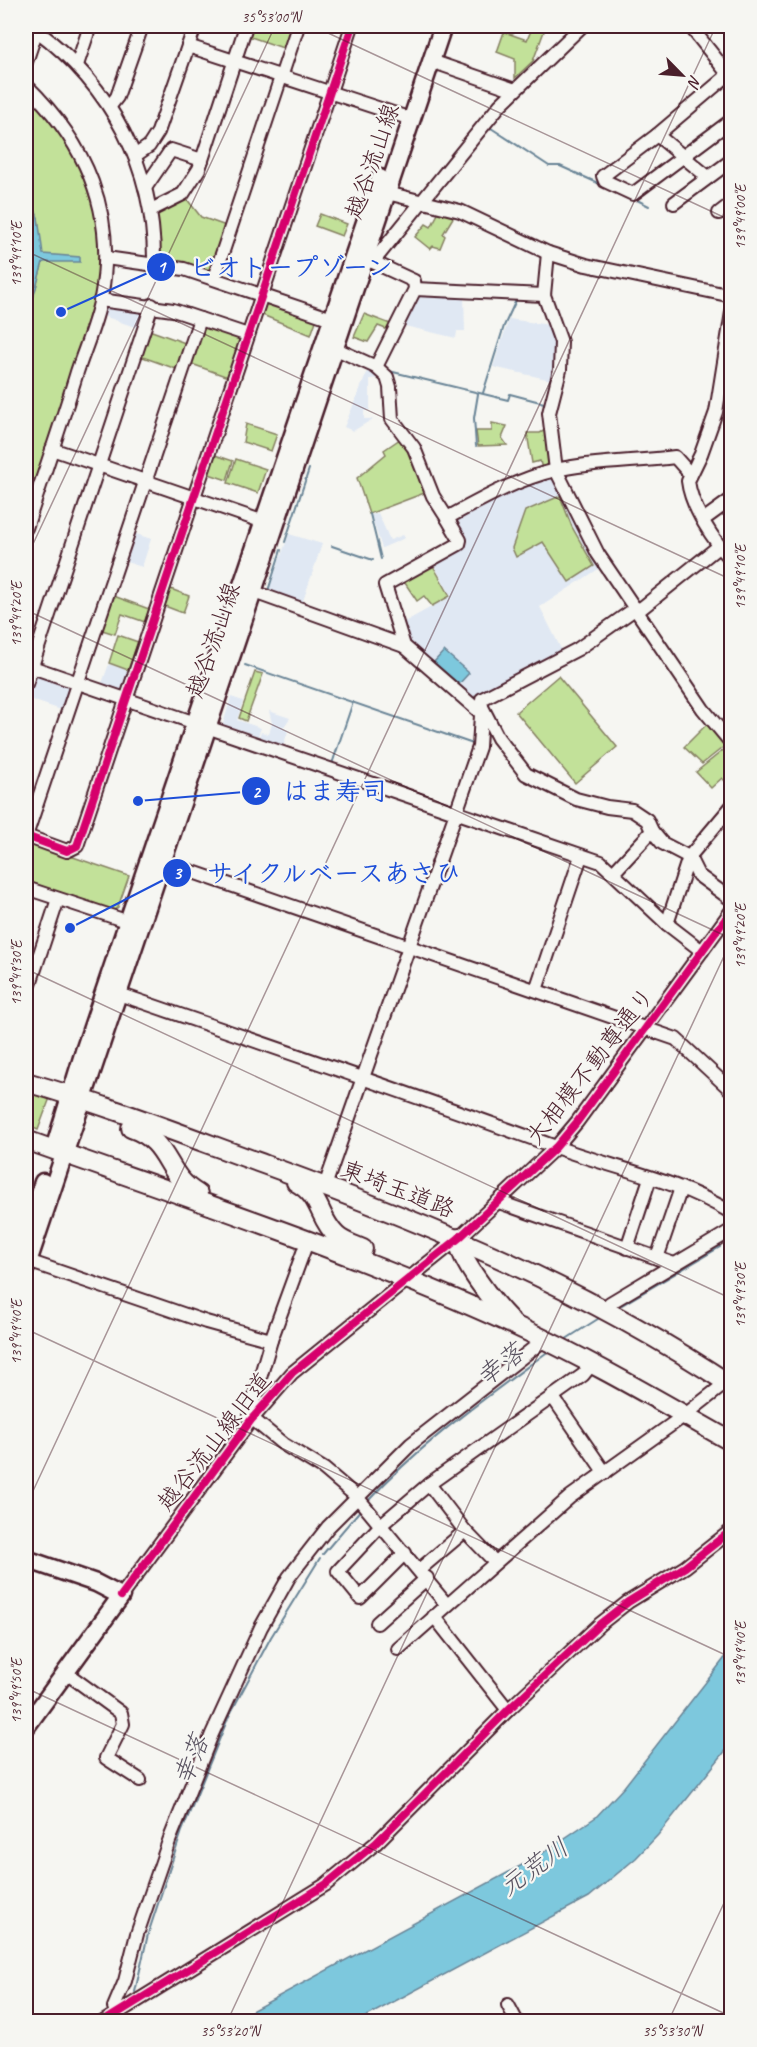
<svg xmlns="http://www.w3.org/2000/svg" width="757" height="2047" font-family="Caveat,'Klee One',sans-serif">
	<style>
		.built { fill: #e0e8f3 }
		.green { fill: #c2e199; stroke: #868062; stroke-width: 1.5 }
		.water { fill: #7dc8dd; stroke: #698496; stroke-width: 1.5 }
		.lines { fill: none; stroke-linecap: round; stroke-linejoin: round }
		.stream { stroke: #698496; stroke-width: 2 }
		.minor-casing { stroke: #4a1f2b; stroke-width: 16 }
		.major-casing { stroke: #4a1f2b; stroke-width: 21 }
		.highway-casing { stroke: #4a1f2b; stroke-width: 22 }
		.minor { stroke: #f6f6f2; stroke-width: 12 }
		.major { stroke: #f6f6f2; stroke-width: 16 }
		.highway { stroke: #f6f6f2; stroke-width: 18 }
		.cycleway-casing { stroke: #f6f6f2; stroke-width: 11 }
		.cycleway { stroke: #d6006c; stroke-width: 8 }
		.ticks { fill: none; stroke: #4a1f2b; stroke-width: 1.5; stroke-opacity: 0.45 }
		.labels { text-anchor: middle; dominant-baseline: central; stroke-width: 4.5; stroke-linejoin: round; paint-order: stroke }
		.street-label { font-size: 24px; fill: #4a1f2b; stroke: #f6f6f2 }
		.water-label { font-size: 26px; font-style: italic; fill: #595260; stroke: #f6f6f2 }
		.leader { fill: none; stroke: #1d4ed8; stroke-width: 2 }
		.callout-dot { fill: #1d4ed8; stroke: #f6f6f2; stroke-width: 2 }
		.mark-label { font-size: 18px; text-anchor: middle; font-weight: bold; fill: #fff }
		.callout-label { font-size: 26px; text-anchor: middle; font-weight: bold; fill: #1d4ed8; stroke: #f6f6f2; stroke-width: 4.5; stroke-linejoin: round; paint-order: stroke }
		.neatline { fill: none; stroke: #4a1f2b; stroke-width: 2 }
		.ticks-label { font-size: 15px; text-anchor: middle; fill: #4a1f2b }
	</style>
	<rect width="100%" height="100%" fill="#f6f6f2"/>
	<filter id="ink" filterUnits="userSpaceOnUse"><feTurbulence type="fractalNoise" baseFrequency=".0167" numOctaves="2"/><feDisplacementMap in="SourceGraphic" scale="12" xChannelSelector="R" yChannelSelector="G"/><feConvolveMatrix kernelMatrix="1 2 1 2 8 2 1 2 1" color-interpolation-filters="sRGB"/></filter>
	<g filter="url(#ink)">
		<g class="built">
			<path d="M421,292L454,298L464,296L465,331H457L456,338L405,326Z"/>
			<path d="M108,304L141,307L146,314L140,329L101,315L103,307Z"/>
			<path d="M509,319L549,325L557,345L551,380L493,367Z"/>
			<path d="M369,368L381,378L370,379V410L364,411V419H373L353,431L344,427Z"/>
			<path d="M551,475L557,478L574,522L600,568L540,607L562,651L475,699H471L404,641L399,625L451,596L433,563L468,543L458,522L461,516L502,494Z"/>
			<path d="M378,513L390,540L403,535L405,538L382,548L371,515Z"/>
			<path d="M133,533L151,539L142,567L123,561Z"/>
			<path d="M289,534L322,544L302,604L268,592Z"/>
			<path d="M109,664L129,671L123,691L118,692L101,686Z"/>
			<path d="M37,672L69,684L72,688L64,711L26,698L31,676Z"/>
			<path d="M231,697L243,701L237,720L261,728L258,736L223,724Z"/>
			<path d="M269,711L290,718L283,728L288,731L283,747L258,739L261,732L269,734L272,723Z"/>
		</g>
		<g class="green">
			<path d="M251,26L272,29L273,26H294L286,49L248,36Z"/>
			<path d="M533,26H546L533,61L515,78V59L497,52L504,32L527,40Z"/>
			<path d="M26,89C71,134 104,198 101,263C100,298 86,332 75,364C59,415 42,465 26,516V323L43,262L38,218L26,185Z"/>
			<path d="M186,198L201,217L226,226L212,271L208,273L159,259L156,215Z"/>
			<path d="M440,210L454,216L443,234L445,236L440,248L433,246L430,249L415,237L426,224L431,227Z"/>
			<path d="M320,214L347,224L342,236L315,226Z"/>
			<path d="M268,301L317,318L311,335L260,314L264,303Z"/>
			<path d="M364,314L393,325L391,331L378,326L368,342L354,337Z"/>
			<path d="M207,325L237,334L240,342L228,377L189,363L201,327Z"/>
			<path d="M149,330L188,344L179,370L140,356Z"/>
			<path d="M492,423L507,426L502,438L507,445L478,446L476,431H492Z"/>
			<path d="M246,424L277,434L271,451L243,442Z"/>
			<path d="M547,429L551,466L542,469L540,461L532,463L527,433H540Z"/>
			<path d="M400,439L419,470L427,492L369,514L357,478L386,454L384,450Z"/>
			<path d="M212,454L233,461L227,480L206,473Z"/>
			<path d="M236,459L266,469L258,493L228,483Z"/>
			<path d="M560,496L572,527L594,566L569,582L543,542L516,557L512,548L525,511Z"/>
			<path d="M432,564L450,596L432,606L424,596L417,601L403,580Z"/>
			<path d="M168,588L189,596L183,613L162,605Z"/>
			<path d="M111,595L149,609L145,622L122,614L115,634L99,629Z"/>
			<path d="M118,635L138,642L128,670L109,663Z"/>
			<path d="M255,672L263,674L246,721L239,718Z"/>
			<path d="M558,676L617,747L575,783L516,712Z"/>
			<path d="M708,723L726,745L702,764L684,747Z"/>
			<path d="M726,748L731,754V777L726,782L722,778L711,788L696,772Z"/>
			<path d="M26,841L129,876L118,907L112,912L26,883Z"/>
			<path d="M26,1087L51,1095L38,1130L26,1125Z"/>
		</g>
		<g class="water">
			<path d="M26,185L38,218L43,254L80,257V262H43L26,324Z"/>
			<path d="M444,651L469,673L459,684L434,662Z"/>
			<path d="M731,1650V1744L658,1835L636,1858L589,1897L358,2021H233L535,1858L596,1817L624,1787Z"/>
		</g>
		<g class="lines">
			<g class="stream">
				<path d="M552,26L565,30"/>
				<path d="M491,128L549,166H560L600,184"/>
				<path d="M633,198L649,206"/>
				<path d="M389,371L508,400L510,394L544,403"/>
				<path d="M483,393L504,326L517,298"/>
				<path d="M476,446L474,418L478,394"/>
				<path d="M370,514L381,559"/>
				<path d="M285,542L309,469"/>
				<path d="M332,546L373,560"/>
				<path d="M268,591L281,550"/>
				<path d="M245,665L473,744"/>
				<path d="M332,764L353,702"/>
				<path d="M622,1305L720,1247"/>
				<path d="M563,1341L601,1317"/>
				<path d="M368,1501C420,1444 484,1399 546,1353"/>
				<path d="M323,1554L362,1508"/>
				<path d="M135,1992L148,1934L182,1831L228,1718L271,1637L320,1558"/>
			</g>
			<defs>
				<g id="minor">
					<path d="M690,26L732,79"/>
					<path d="M36,30C111,86 155,168 154,263"/>
					<path d="M188,46L402,116"/>
					<path d="M431,61L515,90"/>
					<path d="M26,62L38,26"/>
					<path d="M77,65L90,26"/>
					<path d="M728,75L657,135L603,176L605,181L633,194L732,120"/>
					<path d="M26,85C86,143 117,214 101,298C96,323 85,348 77,372C61,425 43,476 26,528"/>
					<path d="M110,106L117,97L142,26"/>
					<path d="M657,135L708,177"/>
					<path d="M136,155L149,146L158,132L195,26"/>
					<path d="M145,188L171,150L202,160"/>
					<path d="M387,193L460,211L548,253L586,265L732,296"/>
					<path d="M674,203L732,160"/>
					<path d="M151,210L183,194L199,169L246,26"/>
					<path d="M719,213L732,203"/>
					<path d="M548,253L544,295L561,342L560,370L549,413L556,470L598,554L703,709L732,744"/>
					<path d="M106,258L184,269L332,319"/>
					<path d="M364,260L373,262L500,105L582,26"/>
					<path d="M373,262L414,281L415,289L376,367"/>
					<path d="M214,278L298,26"/>
					<path d="M415,289L544,295"/>
					<path d="M100,300L173,310L248,335"/>
					<path d="M732,312L716,412L701,454L688,481C691,507 714,542 732,560"/>
					<path d="M334,348L376,367L387,377L390,387L392,419L414,448L433,496L447,518"/>
					<path d="M52,449L264,522"/>
					<path d="M703,520L732,499"/>
					<path d="M254,592L404,646"/>
					<path d="M638,611L718,547"/>
					<path d="M26,665L601,862L667,924L702,951"/>
					<path d="M26,684L152,305"/>
					<path d="M482,707L498,738L526,774L576,799L607,807L632,810L647,820L652,831L662,843L689,857L698,875L732,900"/>
					<path d="M481,713L404,646L385,585L459,544L460,540L447,518C482,499 517,479 556,470C594,461 636,462 675,457L690,474"/>
					<path d="M26,836L67,851L77,846L352,26"/>
					<path d="M26,836L200,319"/>
					<path d="M164,862L676,1039L732,1091"/>
					<path d="M614,872L652,831"/>
					<path d="M26,888L129,922"/>
					<path d="M667,924L689,857L732,806"/>
					<path d="M536,990L581,856"/>
					<path d="M119,994C264,1044 409,1093 553,1146C612,1168 677,1179 732,1213"/>
					<path d="M26,996L58,899"/>
					<path d="M325,1186L479,747L482,699L578,649L636,608"/>
					<path d="M499,1202L674,1264"/>
					<path d="M308,1239L271,1340L249,1416L283,1444L324,1469L357,1497L447,1605"/>
					<path d="M627,1248L650,1178"/>
					<path d="M657,1258L681,1188"/>
					<path d="M28,1261L206,1322L271,1340"/>
					<path d="M607,1309L610,1303L732,1230"/>
					<path d="M552,1396L605,1473"/>
					<path d="M429,1484L465,1531L495,1562"/>
					<path d="M405,1553L360,1598L338,1571L382,1524L429,1484L583,1375L591,1365"/>
					<path d="M419,1570L465,1531"/>
					<path d="M121,1596L251,1420L292,1373L459,1238L556,1147L577,1122L732,910"/>
					<path d="M434,1616L508,1710"/>
					<path d="M377,1623L427,1578"/>
					<path d="M398,1649L570,1497L685,1415L731,1379"/>
					<path d="M65,1672L121,1713L123,1724L106,1758L140,1780"/>
					<path d="M508,2005L517,2022"/>
					<path d="M116,2012L114,2007L125,1981L137,1934L169,1841L212,1734L261,1627L289,1577L328,1527L411,1444L544,1340"/>
					<path d="M103,2022L325,1885L376,1843L508,1710L600,1624L628,1602L685,1567L732,1530"/>
				</g>
				<g id="major">
					<path d="M54,1149L84,1051L380,178"/>
					<path d="M26,1232L43,1182"/>
					<path d="M26,1268L443,26"/>
					<path d="M26,1559L96,1583L121,1596L26,1727"/>
				</g>
				<g id="highway">
					<path d="M26,1082C107,1105 186,1136 266,1165C429,1224 587,1289 732,1386"/>
					<path d="M131,1128C172,1142 163,1174 198,1194"/>
					<path d="M26,1140C191,1199 357,1253 516,1326C590,1360 661,1402 732,1442"/>
					<path d="M296,1182C322,1196 318,1218 336,1235C343,1242 354,1245 363,1249"/>
					<path d="M459,1238C456,1257 496,1306 510,1320"/>
				</g>
			</defs>
			<use href="#minor" class="minor-casing"/>
			<use href="#major" class="major-casing"/>
			<use href="#highway" class="highway-casing"/>
			<use href="#minor" class="minor"/>
			<use href="#major" class="major"/>
			<use href="#highway" class="highway"/>
			<defs>
				<g id="cycleway">
					<path d="M26,836L67,851L77,846L352,26"/>
					<path d="M121,1596L251,1420L292,1373L459,1238L556,1147L577,1122L732,910"/>
					<path d="M103,2022L325,1885L376,1843L508,1710L600,1624L628,1602L685,1567L732,1530"/>
				</g>
			</defs>
			<use href="#cycleway" class="cycleway-casing"/>
			<use href="#cycleway" class="cycleway"/>
		</g>
	</g>
	<path class="ticks" d="M313,26L732,221M26,251L732,580M26,559L275,26M26,610L732,939M26,969L732,1299M26,1329L732,1658M26,1506L716,26M26,1688L732,2017M227,2022L732,939M668,2022L732,1886"/>
	<g class="labels">
		<g class="street-label">
			<text transform="translate(372 161) rotate(-71)">越谷流山線</text>
			<text transform="translate(213 640) rotate(-71)">越谷流山線</text>
			<text transform="translate(590 1066) rotate(-52)">大相模不動尊通り</text>
			<text transform="translate(398 1189) rotate(21)">東埼玉道路</text>
			<text transform="translate(214 1441) rotate(-52)">越谷流山線旧道</text>
		</g>
		<g class="water-label">
			<text transform="translate(500 1365) rotate(-37)">幸落</text>
			<text transform="translate(191 1760) rotate(-68)">幸落</text>
			<text transform="translate(534 1867) rotate(-36)">元荒川</text>
		</g>
	</g>
	<path class="leader" d="M61 312L161 267M138 801L256 791M70 928L177 873"/>
	<g class="callout-dot">
		<circle cx="61" cy="312" r="6"/>
		<circle cx="138" cy="801" r="6"/>
		<circle cx="70" cy="928" r="6"/>
		<circle cx="161" cy="267" r="15"/>
		<circle cx="256" cy="791" r="15"/>
		<circle cx="177" cy="873" r="15"/>
	</g>
	<g class="mark-label">
		<text x="161" y="273">1</text>
		<text x="256" y="798">2</text>
		<text x="177" y="879">3</text>
	</g>
	<g class="callout-label">
		<text x="291" y="276">ビオトープゾーン</text>
		<text x="335" y="800">はま寿司</text>
		<text x="334" y="882">サイクルベースあさひ</text>
	</g>
	<rect width="757" height="2047" fill="none" stroke="#f6f6f2" stroke-width="66"/>
	<g transform="translate(682 75) rotate(115)" stroke="#f6f6f2" stroke-width="4.5" paint-order="stroke">
	<path d="M0-4.5L10 22L0 15L-10 22Z" fill="#4a1f2b"/>
	<text y="-9" font-size="16" font-weight="bold" text-anchor="middle" fill="#4a1f2b">N</text>
	</g>
	<rect x="33" y="33" width="691" height="1981" class="neatline"/>
	<g class="ticks-label">
		<text x="271" y="22">35°53'00"N</text>
		<text transform="translate(740 217) rotate(-90)" y="5">139°49'00"E</text>
		<text transform="translate(16 254) rotate(-90)" y="5">139°49'10"E</text>
		<text transform="translate(740 577) rotate(-90)" y="5">139°49'10"E</text>
		<text transform="translate(16 614) rotate(-90)" y="5">139°49'20"E</text>
		<text transform="translate(740 936) rotate(-90)" y="5">139°49'20"E</text>
		<text transform="translate(16 973) rotate(-90)" y="5">139°49'30"E</text>
		<text transform="translate(740 1295) rotate(-90)" y="5">139°49'30"E</text>
		<text transform="translate(16 1332) rotate(-90)" y="5">139°49'40"E</text>
		<text transform="translate(740 1654) rotate(-90)" y="5">139°49'40"E</text>
		<text transform="translate(16 1691) rotate(-90)" y="5">139°49'50"E</text>
		<text x="230" y="2036">35°53'20"N</text>
		<text x="672" y="2036">35°53'30"N</text>
	</g>
</svg>
